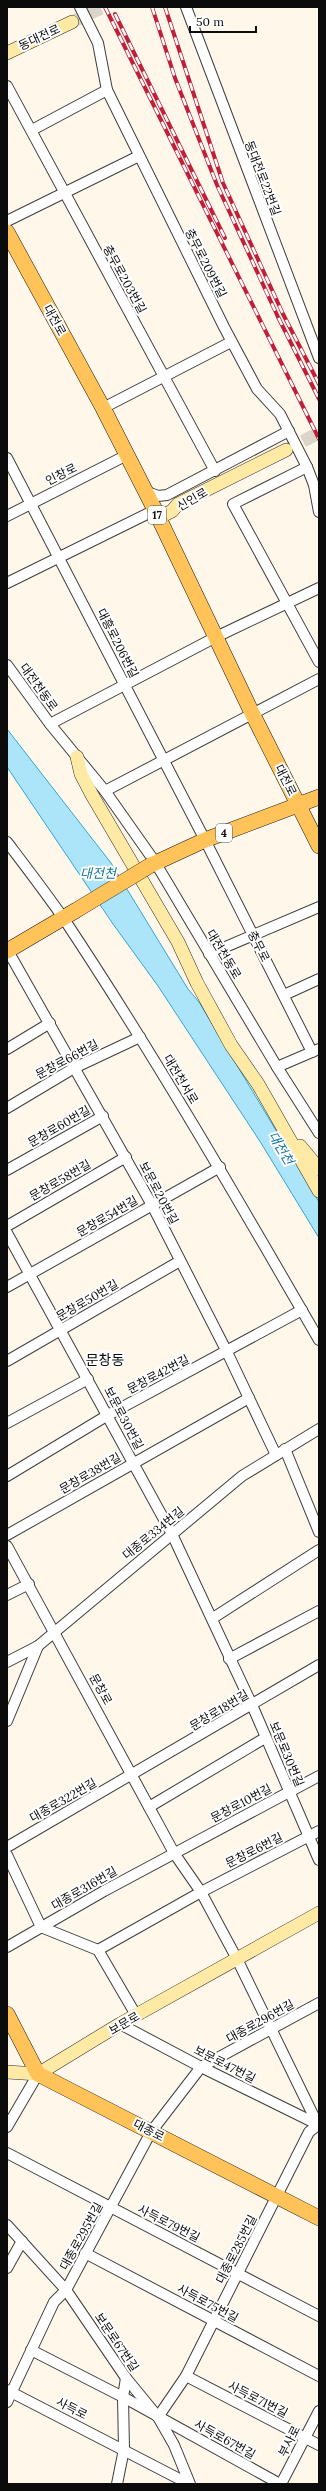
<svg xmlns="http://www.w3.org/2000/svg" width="326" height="2491" font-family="Lora,'Noto Sans KR',serif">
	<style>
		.water { fill: #ace5f9; stroke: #30a5d3 }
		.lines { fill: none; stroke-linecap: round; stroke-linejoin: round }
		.secondary-tunnel { stroke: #dad4c9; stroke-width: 13; stroke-dasharray: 13 6; stroke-linecap: butt }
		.street-casing { stroke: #3e3e3e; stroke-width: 12 }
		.secondary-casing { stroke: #2d2d2d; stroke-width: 14 }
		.primary-casing { stroke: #1c1c1c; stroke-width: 16 }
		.street { stroke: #fff; stroke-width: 10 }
		.secondary { stroke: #ffeaa5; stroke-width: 13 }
		.primary { stroke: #ffc35a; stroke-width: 15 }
		.rail-casing { stroke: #c01e39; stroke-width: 4 }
		.rail { stroke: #fff; stroke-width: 2.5; stroke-dasharray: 8; stroke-linecap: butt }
		.primary-bridge-casing { stroke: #1c1c1c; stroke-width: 16; stroke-linecap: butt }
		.primary-bridge { stroke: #ffc35a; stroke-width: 15 }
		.labels { text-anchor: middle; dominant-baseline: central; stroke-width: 4; stroke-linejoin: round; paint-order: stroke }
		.shield { fill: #fff; stroke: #545454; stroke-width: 1 }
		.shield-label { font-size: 11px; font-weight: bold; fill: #0b0b0b }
		.street-label { font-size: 12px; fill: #0b0b0b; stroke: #fff }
		.water-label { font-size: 13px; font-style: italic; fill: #1073a1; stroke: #fff }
		.quarter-label { font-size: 14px; fill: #0b0b0b; stroke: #fff }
	</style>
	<rect width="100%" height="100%" fill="#fff8ea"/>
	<path class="water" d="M7,729L111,863L188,989L199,1002L319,1202V1238L261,1143L158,986L113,924L7,767Z"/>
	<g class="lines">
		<g class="secondary-tunnel">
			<path d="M72,22L103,7"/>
			<path d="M286,450L319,433"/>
		</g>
		<defs>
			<g id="street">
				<path d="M80,7L98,43L107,90L224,327L257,389L280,414L307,467L314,485L319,512"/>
				<path d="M186,7L319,358"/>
				<path d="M7,86L215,471"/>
				<path d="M32,130L107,90"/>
				<path d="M7,221L139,156"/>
				<path d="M103,408L231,342"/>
				<path d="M7,458L205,840L312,1052"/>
				<path d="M307,467L233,504L319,662"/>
				<path d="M145,491L158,496L167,495L289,431"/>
				<path d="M7,516L127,455"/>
				<path d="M7,583L155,510"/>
				<path d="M7,665L50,724L105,791L155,862L277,1067L319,1133"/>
				<path d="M50,724L216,637L319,588"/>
				<path d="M105,791L319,679"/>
				<path d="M7,842C26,867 46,893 64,919C155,1056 237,1198 319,1340"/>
				<path d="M8,951L152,1205L227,1352L276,1455"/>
				<path d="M209,954L319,907"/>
				<path d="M284,995L319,979"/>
				<path d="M7,1049L50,1023"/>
				<path d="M277,1067L319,1049"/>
				<path d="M7,1108L74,1068L140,1037"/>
				<path d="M7,1170L103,1116"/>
				<path d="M7,1226L126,1157"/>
				<path d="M7,1233L172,1534L252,1705L319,1860"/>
				<path d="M7,1287L220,1167"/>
				<path d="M7,1361L180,1261"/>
				<path d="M7,1423L88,1379"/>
				<path d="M285,1449L319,1532"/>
				<path d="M7,1476L108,1415L302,1310"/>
				<path d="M7,1535L249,1398"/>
				<path d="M7,1546L174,1853L201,1892L237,1959L318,2125"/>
				<path d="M7,1595L29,1584"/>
				<path d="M213,1618L319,1550"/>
				<path d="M229,1659L319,1611"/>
				<path d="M7,1662L38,1646L242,1476L319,1429"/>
				<path d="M7,1721L38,1646"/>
				<path d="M149,1807L265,1738"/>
				<path d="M7,1847L319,1665"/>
				<path d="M7,1855L41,1927L98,1950L136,2015"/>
				<path d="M7,1947L104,1891L319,1776"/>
				<path d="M98,1950L201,1892L319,1831"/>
				<path d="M120,2024L201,2067L319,2125"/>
				<path d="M7,2127L38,2074"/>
				<path d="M7,2153L319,2316"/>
				<path d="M7,2225L66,2290L126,2378L158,2417L174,2445L190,2484"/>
				<path d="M85,2253L319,2376"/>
				<path d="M7,2268L22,2241"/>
				<path d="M31,2350L123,2397L280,2484"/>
				<path d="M186,2376L319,2445"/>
				<path d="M7,2390L189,2484"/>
				<path d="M7,2402L54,2302L66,2290L151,2132L201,2067L319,2003"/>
				<path d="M158,2417L186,2376L309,2132L319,2124"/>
				<path d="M117,2484L124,2449L123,2397L126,2378"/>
				<path d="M281,2484L319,2411"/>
			</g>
			<g id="secondary">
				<path d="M7,53L72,22"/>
				<path d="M158,518L172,511L178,504L286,450"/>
				<path d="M77,757L81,774L92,795L178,942L197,983L231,1045L258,1084L319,1191"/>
				<path d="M300,1146L319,1169"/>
				<path d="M7,2072L38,2074L120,2024L319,1913"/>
			</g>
			<g id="primary">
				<path d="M7,232L103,408L155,510L252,713L319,846"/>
				<path d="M151,865L205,840L319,797"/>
				<path d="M7,951L75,911"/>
				<path d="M7,2014L38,2074L319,2218"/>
			</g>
		</defs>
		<use href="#street" class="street-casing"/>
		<use href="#secondary" class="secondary-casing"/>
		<use href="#primary" class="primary-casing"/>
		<use href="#street" class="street"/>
		<use href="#secondary" class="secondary"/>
		<use href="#primary" class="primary"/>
		<defs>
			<g id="rail">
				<path d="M105,7L319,439"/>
				<path d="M152,7L175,78L217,185L278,317L319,399"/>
				<path d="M165,7L223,183L283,314L319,384"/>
				<path d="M115,14L225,238"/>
			</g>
		</defs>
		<use href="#rail" class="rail-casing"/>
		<use href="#rail" class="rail"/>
		<defs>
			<path id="primary-bridge" d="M75,911L151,865"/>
		</defs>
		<use href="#primary-bridge" class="primary-bridge-casing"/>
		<use href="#primary-bridge" class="primary-bridge"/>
	</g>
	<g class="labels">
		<g class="shield">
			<rect x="148" y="506" width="18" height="18" rx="3"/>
			<rect x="216" y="824" width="16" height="18" rx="3"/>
		</g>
		<g class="shield-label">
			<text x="157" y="515">17</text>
			<text x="224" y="833">4</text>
		</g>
		<g class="street-label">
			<text transform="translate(39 37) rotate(-25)">동대전로</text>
			<text transform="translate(263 178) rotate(69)">동대전로22번길</text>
			<text transform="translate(206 263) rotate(63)">충무로209번길</text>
			<text transform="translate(125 279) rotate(61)">충무로203번길</text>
			<text transform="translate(55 320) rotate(61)">대전로</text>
			<text transform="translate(61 474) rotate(-27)">인창로</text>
			<text transform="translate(192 499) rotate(-30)">신인로</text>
			<text transform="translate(118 643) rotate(63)">대흥로206번길</text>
			<text transform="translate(39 687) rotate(54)">대전천동로</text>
			<text transform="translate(286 780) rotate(63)">대전로</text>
			<text transform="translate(259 946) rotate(63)">충무로</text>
			<text transform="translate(224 954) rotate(59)">대전천동로</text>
			<text transform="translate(67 1059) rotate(-28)">문창로66번길</text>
			<text transform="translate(181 1079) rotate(59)">대전천서로</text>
			<text transform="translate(59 1126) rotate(-30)">문창로60번길</text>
			<text transform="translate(60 1180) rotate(-30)">문창로58번길</text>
			<text transform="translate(159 1193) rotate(62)">보문로20번길</text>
			<text transform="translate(107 1216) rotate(-30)">문창로54번길</text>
			<text transform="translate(87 1300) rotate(-30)">문창로50번길</text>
			<text transform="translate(158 1374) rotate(-28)">문창로42번길</text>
			<text transform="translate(124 1418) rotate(62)">보문로30번길</text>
			<text transform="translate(90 1473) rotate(-30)">문창로38번길</text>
			<text transform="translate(153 1533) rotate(-39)">대종로334번길</text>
			<text transform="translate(101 1689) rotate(61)">문창로</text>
			<text transform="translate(219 1710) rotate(-31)">문창로18번길</text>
			<text transform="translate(287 1754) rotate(67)">보문로30번길</text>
			<text transform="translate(63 1800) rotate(-30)">대종로322번길</text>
			<text transform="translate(241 1803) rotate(-28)">문창로10번길</text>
			<text transform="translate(254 1850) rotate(-27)">문창로6번길</text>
			<text transform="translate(84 1888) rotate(-30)">대종로316번길</text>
			<text transform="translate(260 2021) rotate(-29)">대종로296번길</text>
			<text transform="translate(124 2023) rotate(-30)">보문로</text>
			<text transform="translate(225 2064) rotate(27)">보문로47번길</text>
			<text transform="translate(149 2130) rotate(27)">대종로</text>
			<text transform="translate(169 2223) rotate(27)">사득로79번길</text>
			<text transform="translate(81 2236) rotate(-61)">대종로295번길</text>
			<text transform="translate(236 2249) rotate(-63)">대종로285번길</text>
			<text transform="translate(208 2303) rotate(28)">사득로75번길</text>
			<text transform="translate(117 2342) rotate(56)">보문로67번길</text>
			<text transform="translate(258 2399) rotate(27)">사득로71번길</text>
			<text transform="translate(72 2408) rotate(27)">사득로</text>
			<text transform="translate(225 2439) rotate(29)">사득로67번길</text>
			<text transform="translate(289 2441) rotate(-63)">부사로</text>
		</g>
		<g class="water-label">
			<text x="98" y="873">대전천</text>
			<text transform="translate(281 1148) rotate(59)">대전천</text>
		</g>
		<g class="quarter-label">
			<text x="105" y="1360">문창동</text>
		</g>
	</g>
	<rect width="326" height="2491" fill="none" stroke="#0b0b0b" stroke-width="16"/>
	<path d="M190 26v6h66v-6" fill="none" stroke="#0b0b0b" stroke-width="2"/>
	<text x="196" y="26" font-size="12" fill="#0b0b0b" stroke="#ffffff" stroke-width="3" paint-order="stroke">50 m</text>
</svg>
